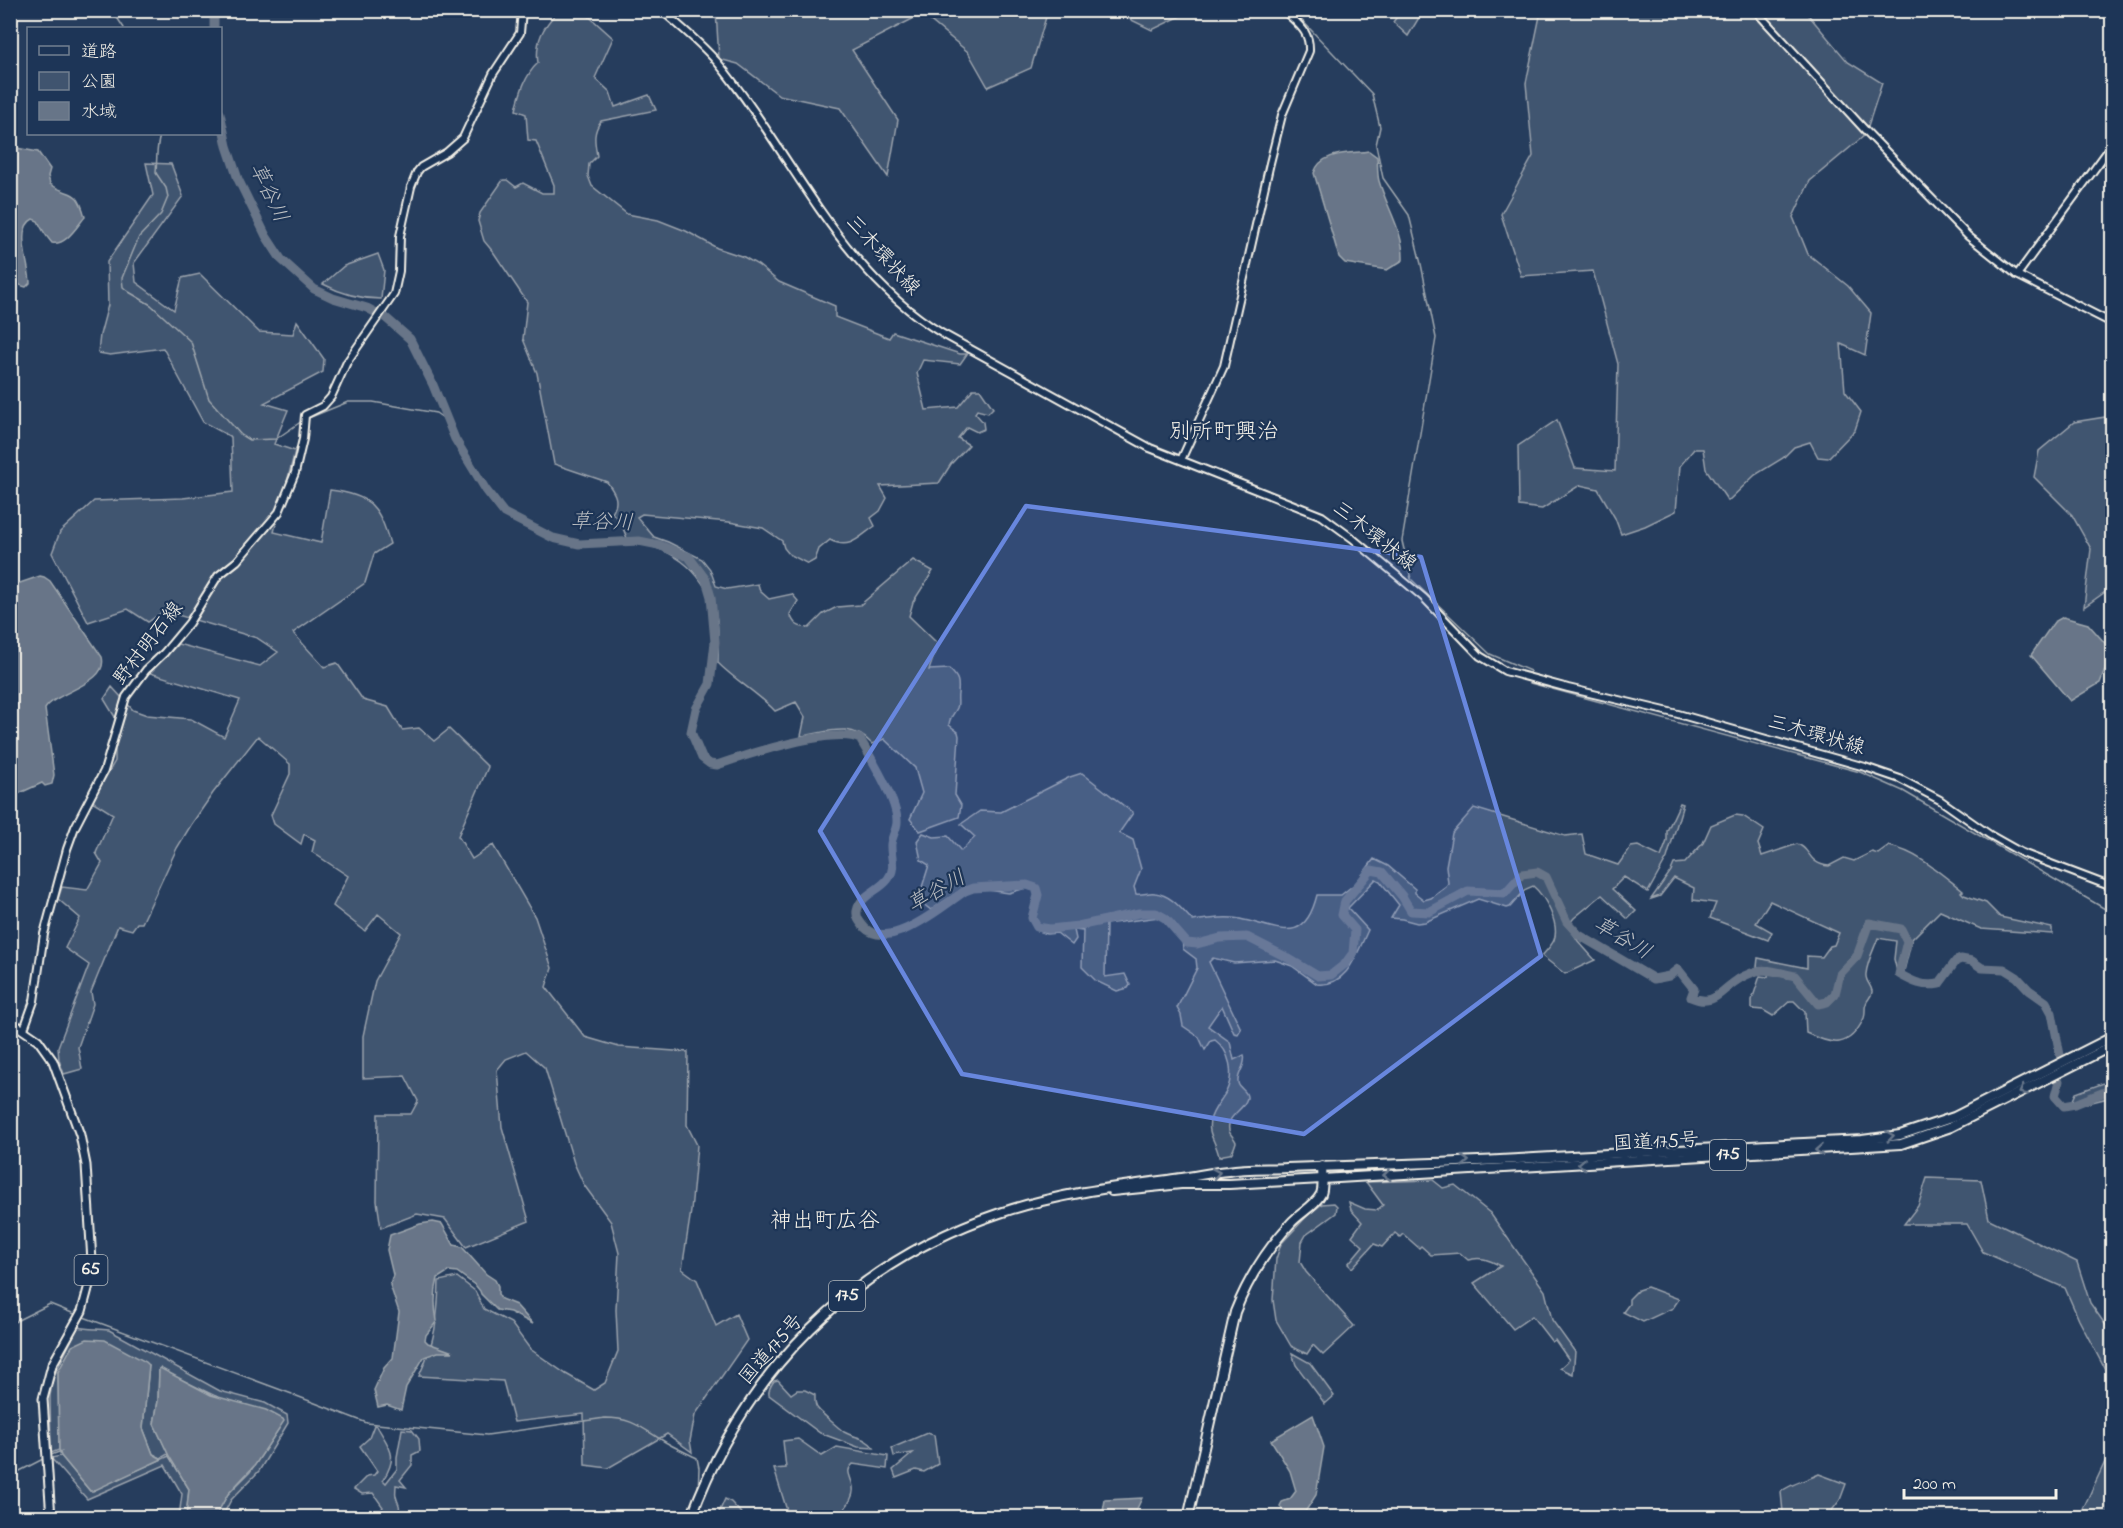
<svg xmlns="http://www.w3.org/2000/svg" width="2123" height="1528" font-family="'Indie Flower','Klee One',sans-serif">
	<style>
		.green { fill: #40546f; stroke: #9aa2ac; stroke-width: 1.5 }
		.water { fill: #677588; stroke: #9fa7ae; stroke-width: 1.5 }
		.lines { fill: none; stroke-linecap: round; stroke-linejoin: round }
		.stream { stroke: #9fa7ae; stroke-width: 1.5 }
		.river { stroke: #677588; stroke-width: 9 }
		.secondary-casing { stroke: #f4f1e8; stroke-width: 10 }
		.primary-casing { stroke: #f4f1e8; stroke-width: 11 }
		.highway-casing { stroke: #f4f1e8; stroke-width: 12 }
		.secondary { stroke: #1d3557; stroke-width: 6 }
		.primary { stroke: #1d3557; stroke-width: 7 }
		.highway { stroke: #1d3557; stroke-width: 8 }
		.oneway { stroke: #68778a }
		.marked { fill: #6887de; fill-opacity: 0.2; stroke: #6887de; stroke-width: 4.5; stroke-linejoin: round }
		.labels { text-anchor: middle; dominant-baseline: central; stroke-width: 4.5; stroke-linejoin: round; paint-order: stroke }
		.shield { fill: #1d3557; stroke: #b4b9bc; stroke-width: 1.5 }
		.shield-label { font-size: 18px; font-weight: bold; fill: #f4f1e8 }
		.street-label { font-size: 20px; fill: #f4f1e8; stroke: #1d3557 }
		.water-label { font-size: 21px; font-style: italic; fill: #bcbfc2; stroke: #1d3557 }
		.quarter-label { font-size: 22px; fill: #f4f1e8; stroke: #1d3557 }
	</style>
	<rect width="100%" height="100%" fill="#263d5d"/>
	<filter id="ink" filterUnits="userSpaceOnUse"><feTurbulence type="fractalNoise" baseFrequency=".0167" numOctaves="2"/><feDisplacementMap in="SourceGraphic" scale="12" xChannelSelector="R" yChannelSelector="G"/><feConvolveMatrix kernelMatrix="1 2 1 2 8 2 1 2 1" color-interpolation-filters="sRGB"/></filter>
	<g filter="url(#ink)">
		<g class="green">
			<path d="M1402,10L1423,11L1408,36L1393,22Z"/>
			<path d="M558,11H583L613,38L595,78L610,92L615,107L649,95L656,110L601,121C592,133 595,143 597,156L589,164L588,176L592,186L627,214L658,220L686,231L717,248L744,257L758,265L779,282L835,306V317L889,338L893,332L960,354H967L960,364L923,360L917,373L926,410L958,407L973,389H980L993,408L988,413L977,410L975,413L983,422L984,429L977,432L967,427L958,438L969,445L951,464L939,483L880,486L887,498L880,511L871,518L875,526C858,538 850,550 830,540L819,549L815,560L808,564L789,554L784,548L782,541L763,528L729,522L642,514L637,517L654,537L668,542L702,559L710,569L716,586L727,589L758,584L760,591L769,599L792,594L798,601L790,614C794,625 798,627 809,628L823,614L837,607L860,605L913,560L933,571L913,602L909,616L938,644L929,670L949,669C959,678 959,682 958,694C957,700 959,703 957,708C954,714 949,718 949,725L958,732L959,736L955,795L961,805L959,817L920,831L910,819L922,793L915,768L884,739L872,744C850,721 829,732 801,736L805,717L796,702L775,711C758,693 736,681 718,663C718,649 719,634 717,620C708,575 676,546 629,543L620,521L612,513C620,501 615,493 607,482L554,464L537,373L523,339L527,302L494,253L484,241L478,221L480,213L503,180H507L516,187L523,183L542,193H554V185L536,141L528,140L526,114L516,110C520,93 525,75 538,63C535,41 543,27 558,11Z"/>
			<path d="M716,11H1073L1046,17L1031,68L988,87L968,52L922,14L852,50L898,120L888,177L840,108L779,95L738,64L719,59Z"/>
			<path d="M1113,11V10L1191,11L1152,30Z"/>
			<path d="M1541,11H1805L1848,62L1882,83L1865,135L1810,181L1793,217L1808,254L1848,286L1871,313L1865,355L1841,344L1845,391L1861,412L1855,430L1828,458L1818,457L1810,442L1794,447L1783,458L1755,475L1728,501L1706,469L1703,449H1694L1680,466L1676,511L1645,526L1621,534L1615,518L1598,489L1580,485L1542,509L1519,506L1518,446L1557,420L1575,468L1615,471L1618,364L1593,271L1521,276L1501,214L1533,156L1526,83Z"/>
			<path d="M146,163L171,164L183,196L134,263L136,282L174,310L182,278L200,274L259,332L293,334L297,321L324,359L323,372L264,403L288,410L274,444L295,451L274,532L321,543L330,490C371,495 379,506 390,544L374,554L365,583L293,633L324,667L337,663L363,700L388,707L402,730L419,728L434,741L449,729L488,767L458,836L472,859L493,845L535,917L552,968L546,987L585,1037L619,1047L688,1052L687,1125L697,1145L691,1211L682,1269L697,1280L716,1326L736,1314L747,1340L695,1415L690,1441L692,1452L667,1434L608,1468L585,1465L584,1414L514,1422L503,1381L419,1376C435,1341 438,1320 439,1281L457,1277L475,1291L484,1309L511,1323L530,1349L566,1374L594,1390L605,1383L618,1351L616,1310L619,1253L611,1222L584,1185L574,1163L545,1068L526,1051L506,1059L497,1070L502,1127L529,1221L466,1247L445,1219L417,1214L381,1228L377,1201L378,1114H411L418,1101L405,1076L363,1078V1036L375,981L401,933L378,914L365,931L333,906L348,876L312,852L315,840L304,834L301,844L274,824L271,815L290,774V764L258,736L213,793L191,825L177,848L142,923H137L132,930L118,926L91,992L93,1004L78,1047L82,1069L64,1074L59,1060L58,1047L89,965L65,948L80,918L58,899L62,887L87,890L102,863L96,853L113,814L92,801L115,761V717L104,699L112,687L133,710L147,715L191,719L224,737L240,700L150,673L178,644L260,666L278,652L257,638L164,611L148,622L128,609L88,622L52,553L60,532L94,501L183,498L233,492L231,437L203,422L163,348L110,355L98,353L100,335L108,305L107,262L153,195Z"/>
			<path d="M378,254L384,270L381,299C359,299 342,294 323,284L344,266Z"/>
			<path d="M2112,416V587L2084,607L2091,549L2072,515L2034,477L2039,451L2074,422Z"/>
			<path d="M1082,773L1133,813L1119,833L1133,840L1141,869L1134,887L1136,894C1143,895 1149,892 1155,893C1172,895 1182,910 1193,921C1209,919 1225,916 1240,919C1279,927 1304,947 1317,895H1341L1356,883L1374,859L1388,866L1415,889V893L1424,900L1431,898L1446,887L1448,883L1446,866L1452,833L1474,808L1565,836L1582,834L1586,854L1618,865L1631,847L1638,846L1661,857L1667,841V831L1680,803L1683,804L1667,858L1648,892L1624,877L1612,889L1636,911L1628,919L1602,895L1574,918L1568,925L1578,941L1595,960L1565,974L1542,956C1546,951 1552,945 1554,940C1560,924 1545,896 1533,886L1526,889L1510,907L1507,908L1478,899L1425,922L1417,923L1402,919L1391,918L1399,905L1380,881L1376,879L1348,908L1368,930C1357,953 1348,987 1317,984L1292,966L1275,960L1234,963L1213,958L1209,962L1241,1029L1238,1034L1234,1033L1222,1006L1208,1026L1230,1042L1234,1060L1244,1055C1247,1065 1237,1073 1238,1082C1238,1089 1248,1090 1247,1098C1244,1111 1226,1115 1229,1130C1229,1134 1234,1137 1236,1142C1230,1161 1231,1150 1219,1157C1217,1143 1207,1134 1210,1121C1212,1110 1221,1101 1226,1092C1235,1074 1230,1051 1215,1040L1211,1041L1205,1050L1199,1037L1183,1026L1181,1015L1177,1008L1197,968L1196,959L1183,949C1182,935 1179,925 1167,916L1106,924L1105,977L1125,974L1130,985L1128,988L1117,991L1096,981L1082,967L1083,931L1074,930L1076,939L1072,945L1057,933L1047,934L1036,930L1035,915L1040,893L1026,888L1009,893L965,887L931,910L918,900L929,865L921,860L917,841L923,833L934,837L948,836L961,851L975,837L961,824L980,811L1001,812L1070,777Z"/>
			<path d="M1735,815L1743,816L1764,830L1758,844L1762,856L1797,844C1811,848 1807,864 1829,866L1844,858L1854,861L1872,852L1878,854L1889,846C1918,852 1940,873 1963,891L1961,892L1964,895L1986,903L2000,917L2052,928V934L1981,929L1940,911L1912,939L1902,979L1898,976L1894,959L1896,941L1878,938C1874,949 1867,962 1866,974C1865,981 1871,985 1872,991C1873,996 1867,999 1866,1004C1864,1008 1866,1013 1864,1018C1849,1050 1832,1045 1806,1033L1805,1012L1794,1001H1790L1773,1016L1763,1010L1752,1009V1000L1760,976L1768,977L1769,967H1757L1758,958L1807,968V956L1822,957L1830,946L1834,945L1839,933L1770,901L1756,923L1772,932L1768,940L1710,918L1716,903L1693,900L1694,888L1674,878L1660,896L1651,899L1671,871L1674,864L1685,863L1703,843L1711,825Z"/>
			<path d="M2112,1080V1093L2108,1098L2076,1106L2072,1102L2076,1093Z"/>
			<path d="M1927,1178L1981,1180L1989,1219L2077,1262L2090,1303L2112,1334V1428L2105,1408L2108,1375L2079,1320L2065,1288L1983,1252L1967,1224H1904L1918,1206Z"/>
			<path d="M1433,1180L1443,1188L1455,1185L1490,1213L1545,1291L1552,1320L1575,1352L1573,1374L1560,1368L1569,1360L1555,1340L1552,1342L1532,1316L1513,1329L1474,1283L1501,1266C1489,1260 1481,1256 1468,1260L1460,1253L1431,1255L1421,1246L1419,1248L1403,1234L1400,1237L1395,1233L1382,1247L1374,1244L1352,1268L1348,1264L1363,1246L1352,1236L1362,1222L1351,1210L1349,1202L1365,1209L1377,1210L1383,1205L1366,1182Z"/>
			<path d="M1334,1203L1337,1206L1336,1213L1306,1235L1302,1242L1300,1262L1306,1272L1354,1326L1323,1355L1313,1345L1307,1354L1291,1346L1276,1320L1273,1300L1276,1259L1281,1244L1307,1216L1322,1204Z"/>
			<path d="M1647,1287L1679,1299L1673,1308L1643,1322L1623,1312L1629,1304V1299L1638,1290Z"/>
			<path d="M78,1327C89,1330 98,1328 109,1330L220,1391L265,1403L287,1415L288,1423L259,1471L231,1500L222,1517H215L228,1494L250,1472L280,1427L159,1369L158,1401L154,1424L168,1454L161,1458L153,1454L143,1428L149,1365L58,1372L59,1450L51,1453L50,1396L53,1378Z"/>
			<path d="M1292,1353L1310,1363L1334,1396L1325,1404L1296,1365Z"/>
			<path d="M778,1380L791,1394L797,1390H805L815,1395C815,1400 814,1405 818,1409C820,1412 840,1429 844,1432C855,1438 866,1437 874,1448L858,1447L820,1433L769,1395C768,1390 771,1385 774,1381Z"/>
			<path d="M374,1425L377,1426C390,1449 399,1455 383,1480L386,1483L397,1469V1457L402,1429L412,1430L419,1439L420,1451L412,1455V1465L400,1480L406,1487L396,1485C396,1489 395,1492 396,1496C398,1506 404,1507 394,1517L385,1514L382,1517H377L383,1507L373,1493L362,1494L354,1489L367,1476L374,1475L377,1471L360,1446L369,1438Z"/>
			<path d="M927,1433L934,1435L938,1464L924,1472L916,1470L896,1478L893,1470L913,1453L894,1456L892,1448Z"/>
			<path d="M798,1439L822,1456L837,1447L888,1456L887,1469L853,1464C844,1472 852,1477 853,1487C855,1497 844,1511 837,1517H789L774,1469L786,1468L783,1441Z"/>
			<path d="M2112,1447V1517H2080L2081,1513Z"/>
			<path d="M61,1456L90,1491L169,1456L189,1489L186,1517H179L182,1494L165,1465L87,1499L51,1458Z"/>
			<path d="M1819,1474L1846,1484L1840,1500L1827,1517H1800L1796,1514L1783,1512L1781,1492C1787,1485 1810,1479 1819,1474Z"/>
			<path d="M725,1499L731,1502L741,1513L739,1517H717Z"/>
		</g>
		<g class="water">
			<path d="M11,147L38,152L50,169L48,176L50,184C70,198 77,186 85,217C77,226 66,246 52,243C46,236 42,230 38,221L33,219C14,228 30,267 30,283L26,287C14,285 14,277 11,266Z"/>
			<path d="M1369,151L1377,157C1378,165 1377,174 1379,181C1387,208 1404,232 1403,260L1387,270L1345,263L1339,257L1314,173C1321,151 1350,154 1369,151Z"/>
			<path d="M40,576L44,577L50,581L102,657C109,684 56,691 45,709L54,775L52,784L45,786L42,783L11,797V586Z"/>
			<path d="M2063,617L2088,624L2112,651L2100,683L2070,701L2031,655L2054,622Z"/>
			<path d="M433,1222L442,1224L454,1245L462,1247L486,1274L495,1280L498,1286V1294L501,1299L516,1305L533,1324L510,1312L497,1310L481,1294L480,1291L476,1286L457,1272L449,1271L438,1278C434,1293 434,1306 437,1321L426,1335L425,1340L428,1343L453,1352H438L424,1357L406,1387L401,1410L387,1405L378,1407L374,1390L384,1368L393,1358L399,1312L390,1285L393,1275L387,1250L390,1235L420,1224Z"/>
			<path d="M87,1339L105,1340L146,1362L149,1365L143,1428L153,1454L162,1459L93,1491H90L61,1456L59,1450L58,1372L72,1346Z"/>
			<path d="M160,1368L211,1395L266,1410L283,1419L284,1421L255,1465L228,1494L215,1517H186L189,1489L169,1456L154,1424L158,1401L159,1369Z"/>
			<path d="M1313,1415L1324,1447L1316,1495L1305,1512L1310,1517C1297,1518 1286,1519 1280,1506L1282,1502L1290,1499L1296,1491L1290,1471L1271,1440Z"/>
			<path d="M1142,1498L1133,1517H1102L1105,1500Z"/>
		</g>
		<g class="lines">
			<g class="stream">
				<path d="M112,10L124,28"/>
				<path d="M1292,10L1372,94L1380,127L1376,145L1383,178L1409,215L1421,264L1436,338L1402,541L1411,579L1490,654L1530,671V676"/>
				<path d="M161,134C156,142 157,162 156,173L166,188L168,197L161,214L139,237L122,278L123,287L129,292L151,305L191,342L209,399L241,435L249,440L276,439L302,421"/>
				<path d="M306,419L348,402H373L436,413L446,420"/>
				<path d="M1530,681V683L1860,772L1903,791L2112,913"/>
				<path d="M81,1316L292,1394"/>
				<path d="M10,1324L50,1304L77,1315"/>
				<path d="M294,1395L367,1423L487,1435L605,1418C632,1418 640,1427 662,1440C673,1447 685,1452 697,1458L699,1468L698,1493"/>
				<path d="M51,1455L62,1451"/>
				<path d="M10,1476L43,1459"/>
			</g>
			<g class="river">
				<path d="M214,10V28"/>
				<path d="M220,113L227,146L238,179L266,236L281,259L314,289L333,298L367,308L386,318L410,339L433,385L455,439L486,490L504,513L553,538L579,544L639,541L659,545L689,557L706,580L711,597L715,642L710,684L696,709L691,732L702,758L710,764L717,765C746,755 834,726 860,739C871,758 898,802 897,822C897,829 892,836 891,844C890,857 897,867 888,879C879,891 860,895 857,911C856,918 860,922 864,927C889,953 944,905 965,891L973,888L1027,885L1036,888L1038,895L1032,918L1037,927L1050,929L1078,926L1139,913H1156L1165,918L1187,943L1197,944L1220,938L1247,937L1286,957L1318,976L1331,975L1345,964L1353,953L1355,930L1342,915L1345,901L1371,870L1382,872L1402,896L1411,911L1429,912L1468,891L1505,893L1522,874L1537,872L1546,877L1567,922L1579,935L1654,979L1669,976L1678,969L1694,989L1691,997C1714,1007 1719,992 1736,981C1741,977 1751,973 1757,971C1767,968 1784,974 1795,976L1818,1004L1827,1002L1835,994L1840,974L1857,956L1869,923L1901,929L1907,941L1899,974C1913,982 1923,987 1939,984L1956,961L1961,959L1972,961L1982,968L2004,969L2017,977L2029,990L2046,1002L2052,1013L2060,1055"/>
				<path d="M2059,1081L2055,1096L2064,1106L2075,1104L2112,1089"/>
			</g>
			<defs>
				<g id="secondary">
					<path d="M661,10C681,27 701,43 718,63C792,153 839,272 943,334L1150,448L1322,516L1352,538L1424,598L1480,656L1505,671L1568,688L1678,714L1865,767L1900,779L1940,800L1990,835L2022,853L2112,887"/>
					<path d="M1755,10L1865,130L1968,236L2017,275L2112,323"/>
					<path d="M2017,275L2112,145"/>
					<path d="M1181,460L1224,366L1270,163L1282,115L1309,51C1310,30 1297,24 1284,10"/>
					<path d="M24,1029L34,1001L44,934L67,849L75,827L104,771L126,697L146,670L164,653L189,623L218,576L237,561L279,512L295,473L303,439L305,415L323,406L331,397L347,362L394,294L399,271L400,236L411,187L417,172L421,167L447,152L463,138L493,74L520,33L522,10"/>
				</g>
				<path id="primary" d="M10,1021L38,1040L53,1061L80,1135L86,1165L92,1261L89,1285L82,1311L52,1365L43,1399L51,1518"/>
				<g id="highway">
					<path d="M1112,1191L1181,1184H1229L1322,1179L1901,1144L1951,1127L2112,1046"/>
					<path d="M691,1518C744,1372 853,1262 1000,1213C1059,1193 1121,1186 1182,1178C1197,1176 1213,1172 1228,1171C1247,1168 1268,1169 1287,1168C1336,1166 1384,1165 1433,1163C1576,1157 1719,1147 1862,1140L1900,1135L1954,1117L2112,1037"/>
					<path d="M1188,1518L1235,1312C1248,1279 1267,1249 1291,1223C1300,1213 1315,1206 1321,1194C1324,1186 1322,1175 1322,1166"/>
				</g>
			</defs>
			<use href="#secondary" class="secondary-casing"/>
			<use href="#primary" class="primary-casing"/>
			<use href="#highway" class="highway-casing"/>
			<use href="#secondary" class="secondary"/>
			<use href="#primary" class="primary"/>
			<use href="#highway" class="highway"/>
		</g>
		<defs><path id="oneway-chevron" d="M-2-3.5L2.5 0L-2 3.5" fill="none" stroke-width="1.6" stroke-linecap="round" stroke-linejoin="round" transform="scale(1.5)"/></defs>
		<g class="oneway">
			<use href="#oneway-chevron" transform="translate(2023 1091) rotate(153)"/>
			<use href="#oneway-chevron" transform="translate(1890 1136) rotate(-8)"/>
			<use href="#oneway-chevron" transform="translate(1819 1150) rotate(176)"/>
			<use href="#oneway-chevron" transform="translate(1465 1161) rotate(-3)"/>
			<use href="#oneway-chevron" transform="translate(1582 1164) rotate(177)"/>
			<use href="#oneway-chevron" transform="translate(1216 1173) rotate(-10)"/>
			<use href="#oneway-chevron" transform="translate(1387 1175) rotate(176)"/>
		</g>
	</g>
	<path class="marked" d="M1026,506L1421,557L1541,956L1304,1134L962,1074L820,831Z"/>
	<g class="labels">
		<g class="shield">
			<rect x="1710" y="1140" width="36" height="30" rx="4.5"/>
			<rect x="74.5" y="1255" width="33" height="30" rx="4.5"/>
			<rect x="829" y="1281" width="36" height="30" rx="4.5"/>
		</g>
		<g class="shield-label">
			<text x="1728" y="1155">175</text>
			<text x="91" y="1270">65</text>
			<text x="847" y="1296">175</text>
		</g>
		<g class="street-label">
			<text transform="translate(882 256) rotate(48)">三木環状線</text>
			<text transform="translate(1374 537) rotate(38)">三木環状線</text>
			<text transform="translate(149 644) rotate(-52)">野村明石線</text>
			<text transform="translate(1816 736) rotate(16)">三木環状線</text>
			<text transform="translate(1656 1143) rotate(-3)">国道175号</text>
			<text transform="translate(772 1350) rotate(-49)">国道175号</text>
		</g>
		<g class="water-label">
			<text transform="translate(268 193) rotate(65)">草谷川</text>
			<text transform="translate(602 523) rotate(2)">草谷川</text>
			<text transform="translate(937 892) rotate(-29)">草谷川</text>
			<text transform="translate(1622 939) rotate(31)">草谷川</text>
		</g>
		<g class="quarter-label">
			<text x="1224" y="433">別所町興治</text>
			<text x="825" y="1222">神出町広谷</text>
		</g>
	</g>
	<rect width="2123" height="1528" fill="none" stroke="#1d3557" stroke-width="36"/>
	<rect x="18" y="18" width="2087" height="1492" fill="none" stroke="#f4f1e8" stroke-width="2" filter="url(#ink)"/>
	<rect x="27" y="27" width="195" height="108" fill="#1d3557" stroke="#738091" stroke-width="1.5"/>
	<rect x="39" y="46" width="30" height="9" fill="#1d3557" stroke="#738091" stroke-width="1.5"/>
	<text x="81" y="57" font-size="18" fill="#f4f1e8">道路</text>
	<rect x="39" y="72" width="30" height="18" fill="#40546f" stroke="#738091" stroke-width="1.5"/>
	<text x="81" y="87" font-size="18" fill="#f4f1e8">公園</text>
	<rect x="39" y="102" width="30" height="18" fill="#677588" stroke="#738091" stroke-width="1.5"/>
	<text x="81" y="117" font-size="18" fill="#f4f1e8">水域</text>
	<path d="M1904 1489v9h152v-9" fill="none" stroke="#f4f1e8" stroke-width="3"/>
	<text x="1913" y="1489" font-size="18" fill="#f4f1e8" stroke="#1d3557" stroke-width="4.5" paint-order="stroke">200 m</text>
</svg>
